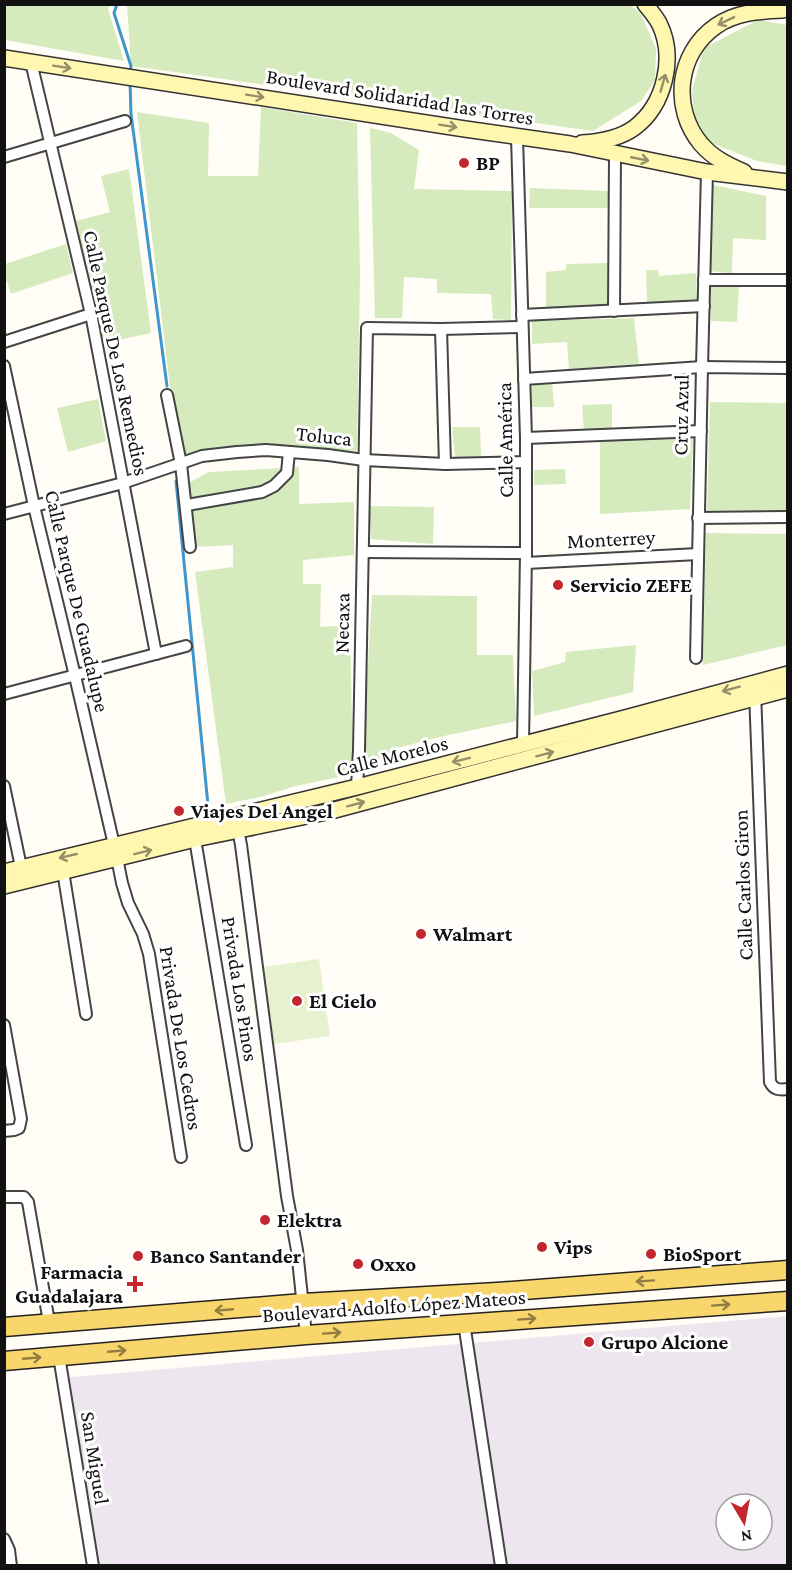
<svg xmlns="http://www.w3.org/2000/svg" width="792" height="1570" font-family="'Crimson Pro',serif">
	<style>
		.industrial { fill: #eee6ef; fill-rule: evenodd }
		.green { fill: #d5ebbd }
		.pitch { fill: #e6f2cf }
		.lines { fill: none; stroke-linecap: round; stroke-linejoin: round }
		.stream { stroke: #3f96cf; stroke-width: 3 }
		.minor-casing { stroke: #444; stroke-width: 14 }
		.secondary-casing { stroke: #333; stroke-width: 18 }
		.primary-casing { stroke: #222; stroke-width: 21 }
		.minor { stroke: #fff; stroke-width: 10 }
		.secondary { stroke: #fff6b0; stroke-width: 15 }
		.primary { stroke: #f9d66b; stroke-width: 18 }
		.oneway { stroke: #948f68 }
		.oneway2 { stroke: #917d42 }
		.poi-dot { fill: #c4262e; stroke: #fff; stroke-width: 2 }
		.labels { text-anchor: middle; dominant-baseline: central; stroke-width: 6; stroke-linejoin: round; paint-order: stroke }
		.street-label { font-size: 21px; fill: #111; stroke: #fff }
		.poi-label { font-size: 21px; font-weight: bold; fill: #111; stroke: #fff; text-anchor: start }
	</style>
	<rect width="100%" height="100%" fill="#fffdf5"/>
	<path class="industrial" d="M787,1316V1565H86L60,1378ZM726,1504H762V1540H726Z"/>
	<g class="green">
		<path d="M4,5H110L108,9L124,61L5,40Z"/>
		<path d="M127,5H631L641,14L656,49L655,80L641,101L593,131L131,66Z"/>
		<path d="M758,20L787,25V166L757,161L696,137L692,90L704,48Z"/>
		<path d="M261,107L357,123L360,275L357,451L297,448L217,452L180,470L137,112L209,123L208,176H258Z"/>
		<path d="M370,128L391,133L419,150L414,189L512,191L511,320L493,319L491,294L437,293V279L404,277L402,318H375Z"/>
		<path d="M129,169L151,333L103,343L76,221L110,212L101,176Z"/>
		<path d="M713,185L766,196V240L733,238L732,273L707,271Z"/>
		<path d="M530,188L608,191V208H529Z"/>
		<path d="M66,244L73,273L11,294L7,281H5V264Z"/>
		<path d="M608,263L609,308L546,310V272L566,270V264Z"/>
		<path d="M646,270H658L659,276L696,273L697,299L647,303Z"/>
		<path d="M711,284L739,285L737,322L711,321Z"/>
		<path d="M634,318L639,364L569,369L567,342L532,344V321Z"/>
		<path d="M552,382L554,407H532V383Z"/>
		<path d="M98,399L106,441L68,452L57,408Z"/>
		<path d="M710,402L787,403V511L707,513Z"/>
		<path d="M612,404V429L584,430L582,405Z"/>
		<path d="M452,427H480L481,457H455Z"/>
		<path d="M600,437L693,438L690,509L600,514Z"/>
		<path d="M299,467V504L354,502V555L303,560V584H321L320,627L350,625L353,774L296,786L260,797L226,804L195,572L233,567V545L195,547L183,486L209,472Z"/>
		<path d="M565,469L566,484L534,485V470Z"/>
		<path d="M369,506L434,507L433,544L371,539Z"/>
		<path d="M706,533L787,534V645L703,665Z"/>
		<path d="M372,595L477,596V655H513L516,721L444,736L397,748L362,770Z"/>
		<path d="M636,645L633,692L534,716L532,671L565,662L566,652Z"/>
	</g>
	<path class="pitch" d="M319,959L330,1036L274,1044L263,967Z"/>
	<g class="lines">
		<g class="stream">
			<path d="M117,4L114,13L131,66L130,71"/>
			<path d="M130,81L131,114L167,386"/>
			<path d="M176,481L208,805"/>
		</g>
		<defs>
			<g id="minor">
				<path d="M31,62L91,314L156,654"/>
				<path d="M517,137L526,438V553L523,744"/>
				<path d="M4,157L125,121"/>
				<path d="M704,280H788"/>
				<path d="M614,311L615,154"/>
				<path d="M522,315L704,306"/>
				<path d="M441,329L445,464"/>
				<path d="M4,342L91,314"/>
				<path d="M4,366L34,506L75,676L114,845"/>
				<path d="M524,379L702,367L788,368"/>
				<path d="M167,395L181,464L190,547"/>
				<path d="M526,438L701,431"/>
				<path d="M187,505L262,492L274,486L287,473L289,452"/>
				<path d="M4,514L123,483L202,456L237,452L266,450L328,455L364,460L445,464L526,462"/>
				<path d="M698,518L788,517"/>
				<path d="M363,552L526,553"/>
				<path d="M526,563L698,554"/>
				<path d="M696,658L702,367L707,172"/>
				<path d="M755,692L770,1082C774,1090 779,1090 788,1089"/>
				<path d="M4,694L186,646"/>
				<path d="M4,786L21,867"/>
				<path d="M357,787L359,750L367,328L441,329L522,327"/>
				<path d="M237,824L241,845L287,1196L297,1250L306,1335"/>
				<path d="M195,839L246,1145"/>
				<path d="M117,858L122,883L128,903L143,934L149,954L181,1157"/>
				<path d="M63,871L86,1014"/>
				<path d="M4,1025L21,1119L19,1128L14,1130L4,1131"/>
				<path d="M4,1197H24L28,1202L49,1322"/>
				<path d="M464,1323L501,1566"/>
				<path d="M59,1356L93,1566"/>
				<path d="M4,1539L9,1550L11,1566"/>
			</g>
			<g id="secondary">
				<path d="M4,58L465,129L570,144L707,172L788,182"/>
				<path d="M582,143C599,142 620,138 634,128C665,105 676,57 659,23C655,16 650,10 645,4"/>
				<path d="M744,172C728,165 713,158 701,144C671,108 677,53 716,26C736,12 760,11 783,10"/>
				<path d="M4,872L357,787L625,718L788,674"/>
				<path d="M4,886L195,839L331,811L788,689"/>
			</g>
			<g id="primary">
				<path d="M4,1327L303,1303L497,1292L788,1270"/>
				<path d="M4,1361L306,1335L788,1301"/>
			</g>
		</defs>
		<use href="#minor" class="minor-casing"/>
		<use href="#secondary" class="secondary-casing"/>
		<use href="#primary" class="primary-casing"/>
		<use href="#minor" class="minor"/>
		<use href="#secondary" class="secondary"/>
		<use href="#primary" class="primary"/>
	</g>
	<defs><path id="oneway-shaft" d="M-6 0H5M1.5-3L5.5 0L1.5 3" fill="none" stroke-width="1.6" stroke-linecap="round" stroke-linejoin="round" transform="scale(1.5)"/></defs>
	<g class="oneway">
		<use href="#oneway-shaft" transform="translate(726 21) rotate(154)"/>
		<use href="#oneway-shaft" transform="translate(62 67) rotate(9)"/>
		<use href="#oneway-shaft" transform="translate(663 83) rotate(-74)"/>
		<use href="#oneway-shaft" transform="translate(255 96) rotate(9)"/>
		<use href="#oneway-shaft" transform="translate(448 126) rotate(9)"/>
		<use href="#oneway-shaft" transform="translate(640 159) rotate(11)"/>
		<use href="#oneway-shaft" transform="translate(731 689) rotate(165)"/>
		<use href="#oneway-shaft" transform="translate(545 754) rotate(-15)"/>
		<use href="#oneway-shaft" transform="translate(461 760) rotate(166)"/>
		<use href="#oneway-shaft" transform="translate(356 804) rotate(-15)"/>
		<use href="#oneway-shaft" transform="translate(143 852) rotate(-14)"/>
		<use href="#oneway-shaft" transform="translate(68 856) rotate(167)"/>
	</g>
	<g class="oneway2">
		<use href="#oneway-shaft" transform="translate(645 1281) rotate(176)"/>
		<use href="#oneway-shaft" transform="translate(721 1305) rotate(-4)"/>
		<use href="#oneway-shaft" transform="translate(224 1310) rotate(175)"/>
		<use href="#oneway-shaft" transform="translate(527 1319) rotate(-4)"/>
		<use href="#oneway-shaft" transform="translate(332 1333) rotate(-4)"/>
		<use href="#oneway-shaft" transform="translate(117 1351) rotate(-5)"/>
		<use href="#oneway-shaft" transform="translate(32 1358) rotate(-5)"/>
	</g>
	<g class="poi-dot">
		<circle cx="464" cy="163" r="6"/>
		<circle cx="558" cy="585" r="6"/>
		<circle cx="179" cy="811" r="6"/>
		<circle cx="421" cy="934" r="6"/>
		<circle cx="297" cy="1001" r="6"/>
		<circle cx="265" cy="1220" r="6"/>
		<circle cx="542" cy="1247" r="6"/>
		<circle cx="651" cy="1254" r="6"/>
		<circle cx="138" cy="1256" r="6"/>
		<circle cx="358" cy="1264" r="6"/>
		<path d="M132 1275h6v6h6v6h-6v6h-6v-6h-6v-6h6z"/>
		<circle cx="589" cy="1342" r="6"/>
	</g>
	<g class="labels">
		<g class="street-label">
			<text transform="translate(400 97) rotate(9)">Boulevard Solidaridad las Torres</text>
			<text transform="translate(116 353) rotate(78)">Calle Parque De Los Remedios</text>
			<text transform="translate(681 415) rotate(-89)">Cruz Azul</text>
			<text transform="translate(324 436) rotate(6)">Toluca</text>
			<text transform="translate(505 440) rotate(-91)">Calle América</text>
			<text transform="translate(611 539) rotate(-3)">Monterrey</text>
			<text transform="translate(77 601) rotate(77)">Calle Parque De Guadalupe</text>
			<text transform="translate(342 623) rotate(-89)">Necaxa</text>
			<text transform="translate(392 756) rotate(-14)">Calle Morelos</text>
			<text transform="translate(743 885) rotate(-92)">Calle Carlos Giron</text>
			<text transform="translate(240 989) rotate(81)">Privada Los Pinos</text>
			<text transform="translate(181 1038) rotate(81)">Privada De Los Cedros</text>
			<text transform="translate(394 1306) rotate(-4)">Boulevard Adolfo López Mateos</text>
			<text transform="translate(95 1458) rotate(81)">San Miguel</text>
		</g>
		<g class="poi-label">
			<text x="476" y="163">BP</text>
			<text x="570" y="585">Servicio ZEFE</text>
			<text x="191" y="811">Viajes Del Angel</text>
			<text x="433" y="934">Walmart</text>
			<text x="309" y="1001">El Cielo</text>
			<text x="277" y="1220">Elektra</text>
			<text x="554" y="1247">Vips</text>
			<text x="663" y="1254">BioSport</text>
			<text x="150" y="1256">Banco Santander</text>
			<text x="370" y="1264">Oxxo</text>
			<text x="123" y="1272" text-anchor="end">Farmacia<tspan x="123" dy="24">Guadalajara</tspan></text>
			<text x="601" y="1342">Grupo Alcione</text>
		</g>
	</g>
	<rect width="792" height="1570" fill="none" stroke="#111111" stroke-width="12"/>
	<g transform="translate(744 1522) rotate(170)"><circle r="28" fill="#ffffff" stroke="#a0a0a0" stroke-width="1.5"/>
	<path d="M0-4.5L10 22L0 15L-10 22Z" fill="#c4262e"/>
	<text y="-9" font-size="16" font-weight="bold" text-anchor="middle" fill="#111111">N</text>
	</g>
</svg>
